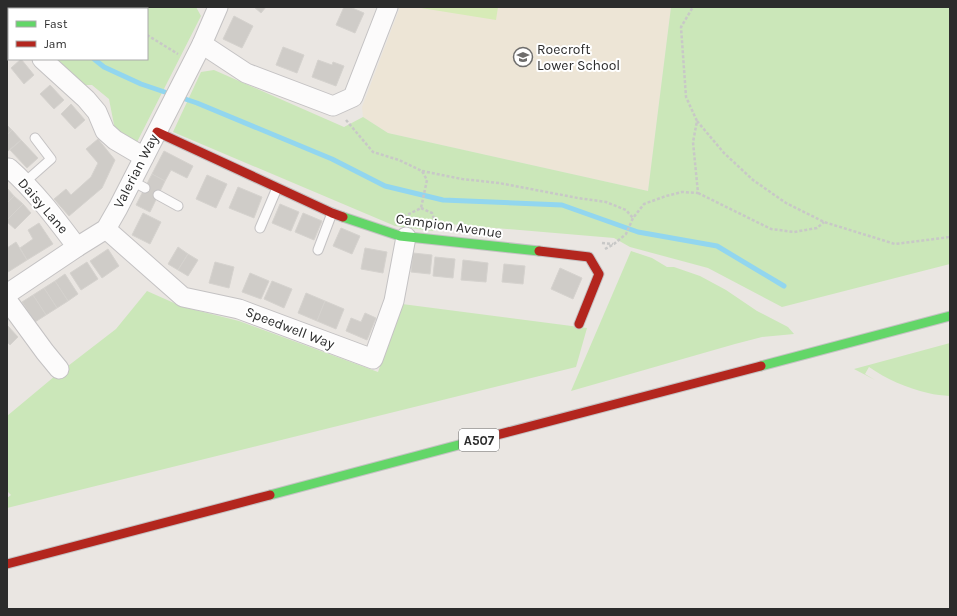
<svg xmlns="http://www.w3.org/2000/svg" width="957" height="616" font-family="Karla,sans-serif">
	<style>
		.education { fill: #ede5d6 }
		.green { fill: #cbe7b9 }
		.pitch { fill: #d7ebb7 }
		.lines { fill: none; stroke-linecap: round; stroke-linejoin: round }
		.stream { stroke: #92d6ef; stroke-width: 5 }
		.building { fill: #cfccc8; stroke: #d5d2ce }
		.lane-casing { stroke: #c4c2c3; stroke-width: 11 }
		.street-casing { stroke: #c4c2c3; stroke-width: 21 }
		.fast-casing { stroke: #c4c2c3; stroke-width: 11 }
		.jam-casing { stroke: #c4c2c3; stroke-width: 11 }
		.path { stroke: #c8c8c7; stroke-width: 2.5; stroke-dasharray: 3 2; stroke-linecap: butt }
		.lane { stroke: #fcfbfb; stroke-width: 9 }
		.street { stroke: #fcfbfb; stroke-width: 19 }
		.fast { stroke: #63d668; stroke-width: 9 }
		.jam { stroke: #b3261e; stroke-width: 9 }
		.labels { text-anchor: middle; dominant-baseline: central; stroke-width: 4; stroke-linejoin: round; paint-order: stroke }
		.shield { fill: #fff; stroke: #6b6b6b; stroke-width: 1 }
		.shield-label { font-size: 13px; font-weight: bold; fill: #2c2c2c }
		.poi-label { font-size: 14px; fill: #2c2c2c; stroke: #fff; text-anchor: start }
		.street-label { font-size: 14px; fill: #2c2c2c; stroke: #fff }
	</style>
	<rect width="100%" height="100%" fill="#eae6e2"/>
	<path class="education" d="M400,7H671L648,191L388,133L363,117L362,107Z"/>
	<g class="green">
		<path d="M7,7H196L201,16L136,144L115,130L109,99L92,85H81L52,59H147V9H9V11L7,9Z"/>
		<path d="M671,7H950V264L782,307L708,268L630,247L614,238L449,224L433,231L395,226L173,132L201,72L214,70L344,127L363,117L388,133L648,191Z"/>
		<path d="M631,251L652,258L667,267H674L700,276L726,290L757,311L788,327L794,334L762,337L735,344L571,391Z"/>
		<path d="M147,291L183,307L239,321L378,372L402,304L587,328L576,367L7,508V498L11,495L7,491V416L55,376L116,329Z"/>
		<path d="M950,343V396C943,395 935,395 928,393C907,388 886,379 869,367L865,374L875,380L854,369Z"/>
	</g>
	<path class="pitch" d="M422,7H498L496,20L421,8Z"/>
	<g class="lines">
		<g class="stream">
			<path d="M34,7L35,9"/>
			<path d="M94,59L104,67L141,84L197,103L332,159L385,186L443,200L562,205L638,232L717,246L784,286"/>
		</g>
	</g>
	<g class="building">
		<path d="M254,7H266L261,13Z"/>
		<path d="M344,7H350L364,13L355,33L336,25Z"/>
		<path d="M234,16L253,26L242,48L223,39Z"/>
		<path d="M283,47L304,55L297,73L276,65Z"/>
		<path d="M21,59L34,75L24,84L11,68Z"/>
		<path d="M318,60L332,65L333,62L344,66L336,86L312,77Z"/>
		<path d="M50,85L64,100L54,109L40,94Z"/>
		<path d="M71,104L85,120L75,129L61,114Z"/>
		<path d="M7,125L12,130L7,135Z"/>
		<path d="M12,130L21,140L8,151L7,149V135Z"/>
		<path d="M98,139L115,160L102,188L69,216L54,199L66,189L71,195L91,177L98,163L86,149Z"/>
		<path d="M21,140L38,158L27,168L10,150Z"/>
		<path d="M164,151L193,166L187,178L171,170L165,181L152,174Z"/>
		<path d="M152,174L165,181L150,212L136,205Z"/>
		<path d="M207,175L227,184L216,208L196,199Z"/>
		<path d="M238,187L262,197L254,218L229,208Z"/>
		<path d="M7,188L14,196L7,203Z"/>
		<path d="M14,196L23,204L7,220V203Z"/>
		<path d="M23,204L31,213L15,229L7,222V220Z"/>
		<path d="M280,204L299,212L291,231L272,223Z"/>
		<path d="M143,213L161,222L150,244L132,235Z"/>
		<path d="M303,213L322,221L314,240L295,232Z"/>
		<path d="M39,223L53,244L27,260L20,248L33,239L28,230Z"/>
		<path d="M341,228L360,236L352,254L333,246Z"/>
		<path d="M16,242L27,260L8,272L7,270V248Z"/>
		<path d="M178,247L188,254L178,270L168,264Z"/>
		<path d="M365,248L387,252L383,273L361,269Z"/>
		<path d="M108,249L119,266L102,278L90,261Z"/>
		<path d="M413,253L432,255L430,274L411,272Z"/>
		<path d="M188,254L198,260L188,276L178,270Z"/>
		<path d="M435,257L455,259L453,278L433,276Z"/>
		<path d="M463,260L488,263L486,282L461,280Z"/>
		<path d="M87,262L98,279L81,290L70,273Z"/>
		<path d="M215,262L234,267L229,288L209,283Z"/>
		<path d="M504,264L525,266L523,284L502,282Z"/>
		<path d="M560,268L582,278L573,299L551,289Z"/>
		<path d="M250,273L269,281L261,299L242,292Z"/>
		<path d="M65,274L78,294L68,301L55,281Z"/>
		<path d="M55,281L68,301L57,308L44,288Z"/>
		<path d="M272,281L292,289L284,308L264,299Z"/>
		<path d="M44,288L57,308L46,315L33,295Z"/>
		<path d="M306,293L325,301L317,321L298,313Z"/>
		<path d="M33,295L46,315L35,322L22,302Z"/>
		<path d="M325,301L344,309L336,329L317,321Z"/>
		<path d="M365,313L376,318L367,340L346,331L351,318L361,322Z"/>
		<path d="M7,325L18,337L10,345L7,342Z"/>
	</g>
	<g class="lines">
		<defs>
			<g id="lane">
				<path d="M132,181L145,188"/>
				<path d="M25,182L51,159L35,138"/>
				<path d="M158,195L178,206"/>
				<path d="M260,228L277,188"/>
				<path d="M318,250L332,213"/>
			</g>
			<g id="street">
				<path d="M7,25L9,27"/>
				<path d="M202,44L246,73L333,106L353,97L388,7"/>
				<path d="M42,59L86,99L97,112L105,131L115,140L144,157"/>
				<path d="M7,168H9C35,191 56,219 77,247"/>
				<path d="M106,229L183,297L239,309L373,359L394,301L406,237"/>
				<path d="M7,294L77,247L106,229L118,208L202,44L218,7"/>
				<path d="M7,300L45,352L59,369"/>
			</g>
			<g id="fast">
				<path d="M343,217L400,236L539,251"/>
				<path d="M761,366L950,316"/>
				<path d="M270,495L466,443"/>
			</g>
			<g id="jam">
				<path d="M157,132L332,213L343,217"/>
				<path d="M539,251L589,257L599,274L579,324"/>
				<path d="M466,443L761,366"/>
				<path d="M7,564L270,495"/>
			</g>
		</defs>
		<use href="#lane" class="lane-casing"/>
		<use href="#street" class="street-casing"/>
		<use href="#fast" class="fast-casing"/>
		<use href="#jam" class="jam-casing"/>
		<g class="path">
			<path d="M125,7L127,9"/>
			<path d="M147,35L178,54"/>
			<path d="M346,120L373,152L399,160L422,171L427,180L421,208L405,216L404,219"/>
			<path d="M697,121L724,153L753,180L786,203L824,222L895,244L950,237"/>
			<path d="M422,171L462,179L499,183L578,198L606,202L626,210L633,218"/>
			<path d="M698,193L771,229L794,232L817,228L824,222"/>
			<path d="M421,208L432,213L434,219L437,221"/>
			<path d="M602,243L613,244"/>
			<path d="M605,249L614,244L626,234L633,218L644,204L666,196L682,192L698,193L693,142L697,121L686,97L681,27L693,7"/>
		</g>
		<use href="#lane" class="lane"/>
		<use href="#street" class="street"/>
		<use href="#fast" class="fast"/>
		<use href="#jam" class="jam"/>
	</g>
	<defs>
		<symbol id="school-ring" viewBox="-11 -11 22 22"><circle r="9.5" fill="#fff" stroke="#6e6d6c" stroke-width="1.5"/><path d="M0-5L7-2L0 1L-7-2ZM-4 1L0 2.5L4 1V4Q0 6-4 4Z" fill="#6e6d6c"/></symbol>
	</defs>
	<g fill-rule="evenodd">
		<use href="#school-ring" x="512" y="46" width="22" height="22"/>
	</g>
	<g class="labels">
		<rect class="shield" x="459" y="429" width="40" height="22" rx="3"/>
		<g class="shield-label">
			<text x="479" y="440">A507</text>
		</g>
		<g class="poi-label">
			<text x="537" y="49">Roecroft<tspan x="537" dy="16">Lower School</tspan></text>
		</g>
		<g class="street-label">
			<text transform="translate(136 171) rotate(-63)">Valerian Way</text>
			<text transform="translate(43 206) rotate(49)">Daisy Lane</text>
			<text transform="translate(449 226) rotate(8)">Campion Avenue</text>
			<text transform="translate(290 328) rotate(21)">Speedwell Way</text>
		</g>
	</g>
	<rect width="957" height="616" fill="none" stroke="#2c2c2c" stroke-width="16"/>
	<rect x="8" y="8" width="140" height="52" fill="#ffffff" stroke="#ababab"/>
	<rect x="16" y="21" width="20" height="6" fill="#63d668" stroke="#ababab"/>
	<text x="44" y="28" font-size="12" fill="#2c2c2c">Fast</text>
	<rect x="16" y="41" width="20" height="6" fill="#b3261e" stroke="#ababab"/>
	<text x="44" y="48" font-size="12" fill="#2c2c2c">Jam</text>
</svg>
